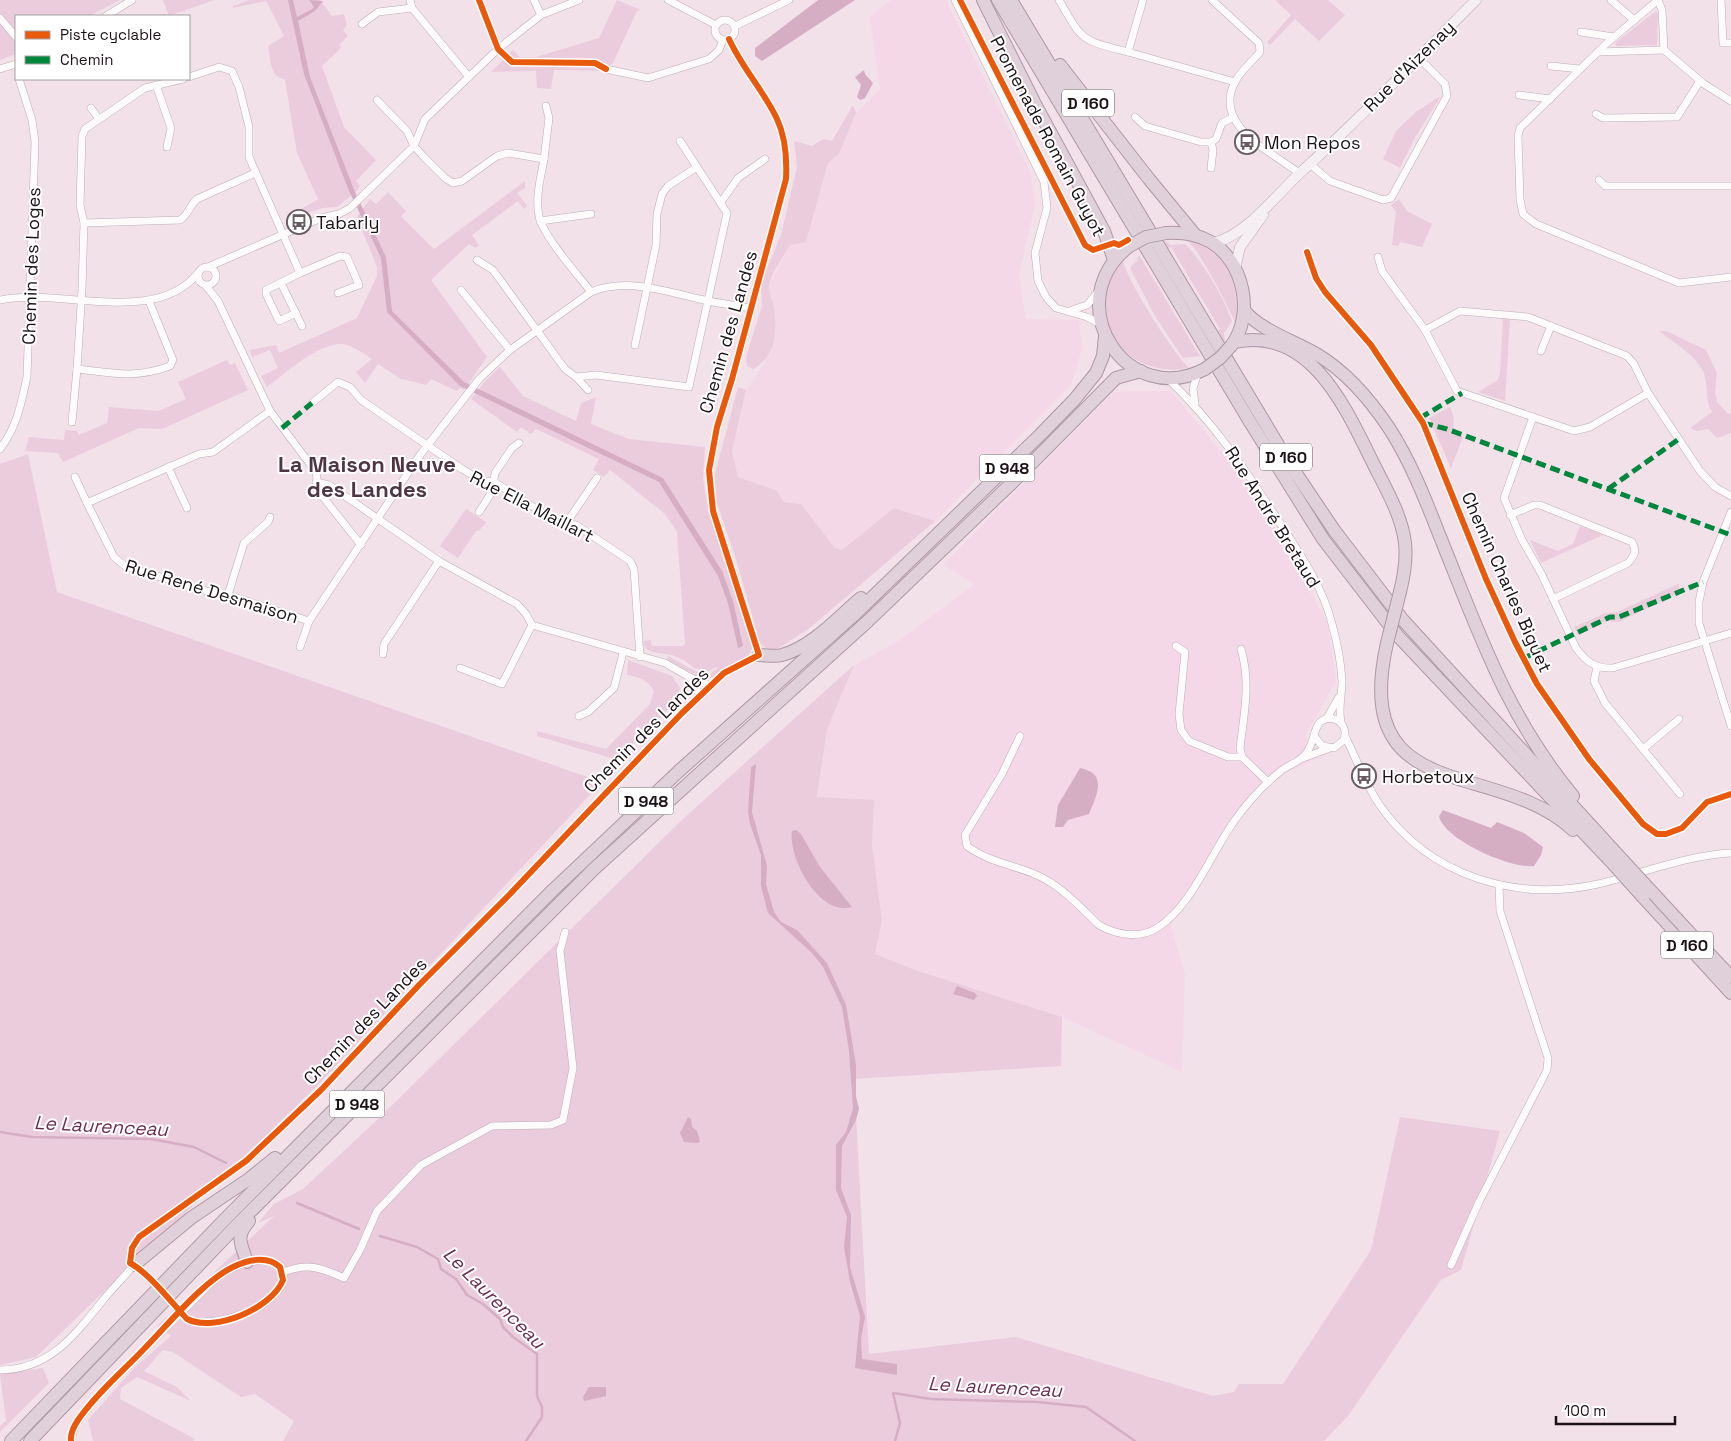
<svg xmlns="http://www.w3.org/2000/svg" width="1731" height="1441" font-family="'Space Grotesk',sans-serif">
	<style>
		.built { fill: #f5d8e7 }
		.green { fill: #eaccdc }
		.water { fill: #d5aec4 }
		.lines { fill: none; stroke-linecap: round; stroke-linejoin: round }
		.stream { stroke: #d5aec4; stroke-width: 2.5 }
		.street-tunnel { stroke: #d3c2ca; stroke-width: 7; stroke-dasharray: 7 3.5; stroke-linecap: butt }
		.street-casing { stroke: #bbaeb5; stroke-width: 8 }
		.secondary-casing { stroke: #bbaeb5; stroke-width: 11 }
		.highway-casing { stroke: #ae98a4; stroke-width: 14 }
		.street { stroke: #fdfafc; stroke-width: 7 }
		.secondary { stroke: #f5eef2; stroke-width: 10 }
		.highway { stroke: #dfd0d9; stroke-width: 12 }
		.highway-bridge-casing { stroke: #ae98a4; stroke-width: 14; stroke-linecap: butt }
		.highway-bridge { stroke: #dfd0d9; stroke-width: 12 }
		.quiet { stroke: #00873e; stroke-width: 5; stroke-dasharray: 10 5; stroke-linecap: butt }
		.cycleway-casing { stroke: #fff; stroke-width: 9 }
		.cycleway { stroke: #e8590c; stroke-width: 6 }
		.labels { text-anchor: middle; dominant-baseline: central; stroke-width: 4; stroke-linejoin: round; paint-order: stroke }
		.shield { fill: #fff; stroke: #60585d; stroke-width: 1 }
		.shield-label { font-size: 16px; font-weight: bold; fill: #1c1117 }
		.street-label { font-size: 18px; fill: #1c1117; stroke: #fff }
		.poi-label { font-size: 18px; fill: #1c1117; stroke: #fff; text-anchor: start }
		.water-label { font-size: 19px; font-style: italic; fill: #6a2e53; stroke: #fff }
		.district-label { font-size: 22px; font-weight: bold; fill: #4f3644; stroke: #fff }
	</style>
	<rect width="100%" height="100%" fill="#f3e1ea"/>
	<g class="built">
		<path d="M891,0H946L1030,172L1035,205L1019,275L1026,319L1079,320L1082,349L1071,385L935,521L894,508L842,550L835,548L801,504L783,502L776,490L738,477L732,451L746,390L765,362L774,307L769,293L770,283L790,245L806,242L828,163L839,154L856,113L880,89L870,16Z"/>
		<path d="M1135,391H1171L1233,466L1289,554L1327,622L1336,681L1305,737L1326,755L1258,785L1171,925L1185,975L1182,1072L1062,1017L915,970L874,954L882,920L872,845L874,801L817,798L827,729L854,665L897,642L975,584L943,565L1114,392Z"/>
	</g>
	<g class="green">
		<path d="M0,0H120L89,16H16V54L0,60Z"/>
		<path d="M163,0H214L169,16Z"/>
		<path d="M249,0H320L332,16L344,14L347,25L343,30L348,36L339,45L341,48L322,66L344,127L376,160L356,181L360,186C356,194 344,200 337,207L322,208L289,219V216L318,199L297,153L285,80C269,75 271,61 268,46L284,36L266,1L233,8V6Z"/>
		<path d="M617,0L641,10L637,11L613,63L600,71L554,70L551,89L537,88L536,71L491,72L513,50L519,57H536L599,38Z"/>
		<path d="M1275,0H1328L1345,15L1319,41L1295,19L1270,45L1267,42L1291,15Z"/>
		<path d="M1656,11L1658,13L1657,45L1616,46L1615,43Z"/>
		<path d="M1441,96L1414,139L1400,168L1383,159L1396,131L1417,111Z"/>
		<path d="M853,105L856,113L839,154L828,163L806,242L790,245C784,256 773,270 770,282C767,292 773,300 774,309C777,333 776,356 753,369L747,366L746,357L762,306L761,283L781,235L797,167L794,141L812,146L823,139L832,141Z"/>
		<path d="M525,181V188L517,193L527,206L524,209L518,201L472,235L479,245L475,248L469,244L431,280L487,357L464,390L460,388L457,391L431,379L426,385L401,379L378,364L365,383L356,372L372,359C363,353 348,342 337,344C311,349 287,372 267,387L261,376L278,368L270,350L252,357L250,350L276,345L279,353L357,318L377,276V267L357,217L370,199L376,204L388,192L406,211L401,216L434,249Z"/>
		<path d="M1399,199L1407,211L1432,224L1422,247L1400,242L1398,246L1392,245L1396,212L1391,205Z"/>
		<path d="M1163,240L1171,245L1185,244C1202,260 1224,298 1232,321L1224,333L1225,343L1218,331L1220,329L1171,247L1168,249Z"/>
		<path d="M1186,240C1226,243 1242,289 1235,322C1228,307 1198,246 1186,240Z"/>
		<path d="M1139,255L1195,348L1200,356L1183,358L1155,316L1131,270V266L1137,261Z"/>
		<path d="M1123,261C1129,284 1172,351 1189,368C1143,378 1093,341 1106,291C1110,279 1116,270 1123,261Z"/>
		<path d="M1503,318L1510,319L1505,401L1478,392L1498,380L1500,372Z"/>
		<path d="M1659,331H1666L1706,350L1717,373L1715,392L1717,402L1728,414L1731,413V433L1717,438L1708,429L1696,431L1690,428L1712,412C1704,399 1709,384 1703,371C1695,355 1673,342 1659,331Z"/>
		<path d="M227,360L230,365L235,363L248,390L162,429L139,428L63,462L58,453L25,451L29,437L64,440L65,430L77,431L79,435L107,423L109,407L158,411L186,399L178,382Z"/>
		<path d="M500,367L523,396L576,421L581,403L596,397L591,424L629,439L705,447L703,479L707,503L749,633L752,648L749,655L711,678H701L667,660L668,656L701,674L709,675L717,668L716,667L709,671L694,668L684,660L672,655L652,652L645,648L643,641L651,640L652,646H683L685,644L677,532L665,514L610,470L604,477L593,470L599,459L536,429L531,434L521,427L517,432L471,399L487,379Z"/>
		<path d="M738,387L746,390L732,451L738,477L776,490L784,502L801,504L835,548L842,550L894,508L935,521L811,627L779,648L768,650L760,643L735,556L716,500L715,474Z"/>
		<path d="M1450,407L1454,418L1453,427L1463,437L1451,468L1429,418Z"/>
		<path d="M28,454L57,592L602,782L315,1088L36,1357L0,1365V464Z"/>
		<path d="M466,509L486,522L479,531L477,530L458,558L440,546Z"/>
		<path d="M1580,526L1603,535L1541,563L1530,540L1558,551L1573,544Z"/>
		<path d="M1678,584L1681,592L1619,622L1606,621L1578,635L1574,627L1605,613L1617,612Z"/>
		<path d="M628,660L672,676L680,688L677,700L618,760L537,736V731L606,749L650,704L654,691C648,680 640,677 627,675Z"/>
		<path d="M854,665L827,729L817,797L874,800L872,845L882,920L875,954L915,970L1062,1017L1061,1066L854,1079L869,1354L1016,1337L1213,1396L1234,1392L1239,1384H1283L1371,1250L1400,1117L1500,1131L1461,1270L1441,1280L1348,1416L1324,1441H283L294,1421L255,1394L241,1397L173,1352L163,1350L144,1371L177,1387L191,1401L137,1377L121,1388L120,1399L195,1439L193,1441H93L88,1420L134,1368L171,1336L157,1326L274,1216L258,1223L274,1204L303,1189L378,1119L685,817Z"/>
		<path d="M43,1368L49,1383L0,1432V1426L6,1421L0,1374Z"/>
	</g>
	<g class="water">
		<path d="M288,0H293L297,17L312,9L314,7L309,0L323,1L315,11L298,21L310,77L355,192L386,257L392,311L464,382L663,478L722,571L733,601L743,646L738,648L728,603L718,576L659,482L460,386L387,312L381,258L349,191L304,74Z"/>
		<path d="M818,0H855L762,61L755,56V48Z"/>
		<path d="M864,70L865,74L873,83L865,98L860,100L857,97L861,85L855,77Z"/>
		<path d="M756,764L752,812L767,866L766,884L774,912L781,922L797,930L827,963L846,1005L856,1065V1096L859,1109L856,1120L842,1146L841,1188L851,1215L850,1267L865,1317L861,1339L862,1359L897,1364V1375L855,1368L860,1316L850,1282L844,1247L847,1217L836,1190V1145L846,1132L853,1108L849,1051L842,1007L823,967L812,953L768,913L761,886V855L750,824L748,812L751,767Z"/>
		<path d="M1080,768C1108,773 1097,795 1089,814L1068,820L1063,827H1055L1058,805Z"/>
		<path d="M1443,810L1491,828L1497,822L1524,833L1543,847L1541,855L1534,866C1511,869 1444,840 1439,816Z"/>
		<path d="M796,830L801,834L820,867L852,907C820,917 788,859 792,831Z"/>
		<path d="M957,986L975,993L977,996L974,1000L953,994Z"/>
		<path d="M688,1117L691,1119L692,1127L697,1131L700,1141L698,1143L684,1142L680,1133Z"/>
		<path d="M589,1387H606V1396L584,1401L583,1397Z"/>
	</g>
	<g class="lines">
		<g class="stream">
			<path d="M0,1132L32,1137L151,1139L194,1147L226,1163"/>
			<path d="M297,1203L359,1229"/>
			<path d="M380,1236L417,1247L438,1259L441,1269L456,1279L467,1295L483,1304L500,1319L503,1327L513,1337L537,1354V1396L542,1407V1417L526,1441"/>
			<path d="M895,1441L900,1423L893,1393L931,1399L1037,1402L1086,1407L1135,1441"/>
		</g>
		<path class="street-tunnel" d="M147,1277L185,1316"/>
		<defs>
			<g id="street">
				<path d="M410,0L412,8L469,77"/>
				<path d="M534,0L541,15"/>
				<path d="M668,0L716,25"/>
				<path d="M955,0L1044,182L1047,208L1035,253L1038,281L1046,297L1056,308L1087,317L1101,324"/>
				<path d="M1059,0C1083,42 1081,40 1128,52"/>
				<path d="M1143,0L1128,52L1235,82"/>
				<path d="M1212,0L1259,43L1260,52C1252,62 1240,71 1235,82C1212,126 1272,152 1299,173"/>
				<path d="M1611,0L1634,20"/>
				<path d="M1658,0L1607,43L1520,128L1518,136L1520,199L1523,214L1536,224L1679,283L1731,277"/>
				<path d="M1721,0L1723,43H1731"/>
				<path d="M106,16L132,0"/>
				<path d="M0,18L16,37"/>
				<circle cx="725" cy="30" r="10"/>
				<path d="M362,24L378,12L412,8"/>
				<path d="M735,26L789,0"/>
				<path d="M1581,32L1614,37"/>
				<path d="M1664,50L1704,84L1731,101"/>
				<path d="M1598,52L1664,50L1662,10L1658,0"/>
				<path d="M1551,66L1580,69"/>
				<path d="M0,69L16,64"/>
				<path d="M606,69L648,78L709,59L719,50L723,40"/>
				<path d="M189,77L219,67L232,71L239,87L249,127V157L300,273L266,290V294L279,321L296,313"/>
				<path d="M156,85L171,128L167,147"/>
				<path d="M1519,95L1550,99"/>
				<path d="M377,100L407,131L414,146L423,156L445,178L453,183L462,181L497,156L508,153L544,159C541,176 535,198 539,216C543,236 578,275 591,292"/>
				<path d="M91,108L99,119"/>
				<path d="M1596,114L1603,118L1677,117L1700,81"/>
				<path d="M1135,117L1145,126L1201,142H1211"/>
				<path d="M680,141L697,167"/>
				<path d="M544,159L549,118L546,106"/>
				<path d="M1310,164L1330,181L1383,200L1391,198L1447,96L1445,84L1418,57"/>
				<path d="M1211,168L1213,150L1211,142L1216,139L1222,123L1232,118"/>
				<path d="M1599,180L1605,186H1731"/>
				<path d="M721,202L738,178L765,159"/>
				<path d="M540,221L591,214"/>
				<path d="M84,223L180,220C189,214 190,205 197,199L255,173"/>
				<path d="M1378,257L1382,271L1425,330L1457,391L1574,431L1590,427L1648,393"/>
				<path d="M477,260L493,270L565,369L576,377L596,375L689,387L727,213L697,167L668,186L662,194L657,214L656,245L635,345"/>
				<circle cx="207" cy="276" r="9"/>
				<path d="M208,267L321,218L339,214L350,208L414,146L425,119L498,49L541,15L579,0"/>
				<path d="M300,273L340,256L347,257L359,285L338,293"/>
				<path d="M281,283L302,326"/>
				<path d="M206,286L218,301L270,411L316,472L319,492L361,545"/>
				<path d="M461,290L510,350"/>
				<path d="M0,300C60,287 155,327 198,273"/>
				<path d="M149,301L173,360L170,366C134,379 114,373 77,369L82,289L84,223L80,205L82,136L85,129L145,88L183,79"/>
				<path d="M1069,311L1087,305L1098,292"/>
				<path d="M1425,330L1460,311L1528,317L1627,356L1634,364L1648,393L1700,471L1715,487L1731,496"/>
				<path d="M1541,351L1551,326"/>
				<path d="M576,377L588,390"/>
				<path d="M1168,379C1215,424 1245,469 1280,523C1300,554 1323,587 1332,624C1337,642 1341,662 1342,681C1342,695 1338,708 1341,722"/>
				<path d="M312,403L338,382L350,387L361,400L462,469L484,482L493,481L555,521L576,525L630,561L634,569L640,657"/>
				<path d="M1195,404L1193,388L1198,373"/>
				<path d="M270,411L213,452L199,454L87,503L114,557L125,566L220,595H228L309,621"/>
				<path d="M1533,417L1504,498L1522,540L1541,573L1576,648C1586,662 1596,669 1613,668L1731,633"/>
				<path d="M72,422L77,369"/>
				<path d="M0,449C17,427 21,404 27,377L35,142L32,120L19,79"/>
				<path d="M168,467L187,508"/>
				<path d="M75,477L87,503"/>
				<path d="M316,482L329,485L439,561L517,604L526,614L532,625L665,663L691,678L711,686"/>
				<path d="M479,512L492,492L495,473L512,448L519,443"/>
				<path d="M1731,512L1703,582L1699,602V623L1731,726"/>
				<path d="M1510,515L1534,505H1540L1632,542C1637,551 1635,555 1628,563L1553,599"/>
				<path d="M567,522L597,478"/>
				<path d="M228,595L244,543L268,522L270,517"/>
				<path d="M1176,646L1185,652L1179,714L1181,730L1189,741L1228,757H1242L1268,782"/>
				<path d="M300,647L309,621L420,455L480,378L510,350L591,292C627,277 668,292 704,300C720,304 735,305 750,308"/>
				<path d="M1241,649C1251,683 1244,714 1240,748L1242,757"/>
				<path d="M383,654L384,644L439,561"/>
				<path d="M1597,667L1594,681L1605,703L1680,794"/>
				<path d="M460,668L502,684L532,625"/>
				<path d="M691,678L700,696"/>
				<path d="M579,716L588,712L614,688L623,653"/>
				<path d="M1327,718L1339,697"/>
				<path d="M1020,736L1002,774L965,835L967,846C987,861 1009,864 1032,873C1060,884 1078,905 1099,925C1116,935 1140,939 1157,928C1192,906 1211,853 1235,820C1248,802 1264,784 1282,770C1289,765 1298,762 1304,756C1315,744 1312,732 1320,722C1333,712 1349,724 1344,740L1334,748L1322,746L1315,737"/>
				<path d="M1345,736C1357,760 1366,786 1381,807C1431,877 1517,902 1598,884C1640,874 1688,855 1731,853"/>
				<path d="M1643,749L1679,719"/>
				<path d="M1303,758L1330,748"/>
				<path d="M1451,1265L1479,1202L1547,1070L1548,1058L1500,911L1499,886"/>
				<path d="M283,1272C308,1263 320,1267 344,1278L360,1250L377,1211L421,1165L492,1126L551,1125L563,1120L573,1068L560,951L565,932"/>
				<path d="M147,1277C130,1259 123,1262 139,1237L246,1161L322,1089L420,984L510,894L681,714L724,673L759,655L713,511L709,470L717,427L732,379L786,179C787,159 786,138 777,119C764,91 742,68 729,39"/>
				<path d="M0,1370C49,1370 75,1335 103,1300C113,1288 124,1277 134,1265"/>
				<path d="M71,1441L75,1424L98,1396L216,1278C234,1266 254,1255 276,1263C310,1295 215,1333 187,1319"/>
			</g>
			<g id="secondary">
				<path d="M1212,243C1244,238 1277,194 1300,173C1361,118 1418,58 1476,0"/>
				<path d="M1235,269L1240,247L1263,215"/>
			</g>
			<g id="highway">
				<path d="M983,0L1034,102L1104,231L1114,260"/>
				<path d="M998,0L1250,422L1323,539L1397,635L1617,868"/>
				<path d="M1011,0L1289,463L1334,530L1402,619L1627,865"/>
				<path d="M1060,65L1149,179L1196,236"/>
				<path d="M1166,233C1182,232 1197,234 1211,242C1244,262 1255,315 1231,346"/>
				<path d="M1128,247C1058,304 1127,410 1205,369"/>
				<path d="M1244,310C1259,330 1297,342 1318,355C1346,372 1371,401 1389,428C1415,468 1431,515 1449,559C1484,647 1512,722 1573,796"/>
				<path d="M1235,342C1311,326 1346,409 1374,465C1386,489 1402,516 1405,543C1407,560 1404,576 1400,592"/>
				<path d="M1387,643C1350,808 1496,758 1573,830"/>
				<path d="M759,655C766,655 774,657 782,655C812,647 838,617 861,598"/>
				<path d="M1643,897L1731,993"/>
				<path d="M1688,931L1731,977"/>
				<path d="M247,1262C241,1243 235,1237 249,1221"/>
				<path d="M134,1265L191,1218L249,1179L275,1158"/>
				<path d="M11,1441L231,1213L553,890L679,771L855,614L1041,434L1075,399L1096,373L1103,356L1105,336"/>
				<path d="M30,1441L238,1224L595,868L868,621L1020,475L1116,378L1141,371"/>
			</g>
		</defs>
		<use href="#street" class="street-casing"/>
		<use href="#secondary" class="secondary-casing"/>
		<use href="#highway" class="highway-casing"/>
		<use href="#street" class="street"/>
		<use href="#secondary" class="secondary"/>
		<use href="#highway" class="highway"/>
		<defs>
			<g id="highway-bridge">
				<path d="M1128,247L1146,237L1166,233"/>
				<path d="M1205,369L1220,358L1231,346"/>
				<path d="M1387,643L1400,592"/>
				<path d="M1627,865L1688,931"/>
				<path d="M1617,868L1643,897"/>
			</g>
		</defs>
		<use href="#highway-bridge" class="highway-bridge-casing"/>
		<use href="#highway-bridge" class="highway-bridge"/>
		<g class="quiet">
			<path d="M1420,418L1462,393"/>
			<path d="M1423,423L1447,429L1731,535"/>
			<path d="M282,428L312,403"/>
			<path d="M1608,489L1679,439"/>
			<path d="M1524,658L1610,617H1619L1703,582"/>
		</g>
		<defs>
			<g id="cycleway">
				<path d="M479,0L498,49L512,62L595,63L606,69"/>
				<path d="M960,0L1085,245L1093,250L1114,243L1119,245L1128,240"/>
				<path d="M1307,252L1316,278L1325,292L1371,345L1423,423L1486,579L1515,642L1537,684L1589,759L1643,824L1657,834H1666L1682,828L1707,802L1731,794"/>
				<path d="M71,1441C70,1433 74,1426 78,1420C96,1394 122,1372 143,1350C168,1325 202,1282 233,1267C247,1260 267,1255 280,1267L283,1280C272,1308 215,1333 187,1319C171,1302 150,1274 130,1263L132,1248L139,1237L246,1161L322,1089L420,984L510,894L681,714L724,673L759,655L713,511L709,470L717,427L732,379L786,179C787,159 786,138 777,119C764,91 742,68 729,39"/>
			</g>
		</defs>
		<use href="#cycleway" class="cycleway-casing"/>
		<use href="#cycleway" class="cycleway"/>
	</g>
	<defs>
		<symbol id="bus-ring" viewBox="-11 -11 22 22"><circle r="9.5" fill="#fff" stroke="#675a61" stroke-width="1.5"/><path d="M-5-6H5V4H4V6H2V4H-2V6H-4V4H-5ZM-3.5-4V0h7V-4ZM-3.5 1.2v1.5H-2V1.2ZM2 1.2v1.5H3.5V1.2Z" fill="#675a61"/></symbol>
	</defs>
	<g fill-rule="evenodd">
		<use href="#bus-ring" x="1233" y="128" width="28" height="28"/>
		<use href="#bus-ring" x="285" y="208" width="28" height="28"/>
		<use href="#bus-ring" x="1350" y="762" width="28" height="28"/>
	</g>
	<g class="labels">
		<g class="shield">
			<rect x="1062" y="89.5" width="52" height="27" rx="4"/>
			<rect x="1260" y="443.5" width="52" height="27" rx="4"/>
			<rect x="979.5" y="454.5" width="55" height="27" rx="4"/>
			<rect x="618.5" y="787.5" width="55" height="27" rx="4"/>
			<rect x="1661" y="931.5" width="52" height="27" rx="4"/>
			<rect x="329.5" y="1090.5" width="55" height="27" rx="4"/>
		</g>
		<g class="shield-label">
			<text x="1088" y="103">D 160</text>
			<text x="1286" y="457">D 160</text>
			<text x="1007" y="468">D 948</text>
			<text x="646" y="801">D 948</text>
			<text x="1687" y="945">D 160</text>
			<text x="357" y="1104">D 948</text>
		</g>
		<g class="street-label">
			<text transform="translate(1409 66) rotate(-45)">Rue d'Aizenay</text>
			<text transform="translate(1048 136) rotate(62)">Promenade Romain Guyot</text>
			<text transform="translate(31 266) rotate(-88)">Chemin des Loges</text>
			<text transform="translate(728 332) rotate(-74)">Chemin des Landes</text>
			<text transform="translate(532 506) rotate(27)">Rue Ella Maillart</text>
			<text transform="translate(1273 517) rotate(58)">Rue André Bretaud</text>
			<text transform="translate(1507 582) rotate(66)">Chemin Charles Biguet</text>
			<text transform="translate(212 591) rotate(17)">Rue René Desmaison</text>
			<text transform="translate(646 730) rotate(-45)">Chemin des Landes</text>
			<text transform="translate(365 1021) rotate(-46)">Chemin des Landes</text>
		</g>
		<g class="poi-label">
			<text x="1264" y="142">Mon Repos</text>
			<text x="316" y="222">Tabarly</text>
			<text x="1382" y="776">Horbetoux</text>
		</g>
		<g class="water-label">
			<text transform="translate(101 1126) rotate(3)">Le Laurenceau</text>
			<text transform="translate(494 1298) rotate(45)">Le Laurenceau</text>
			<text transform="translate(995 1387) rotate(3)">Le Laurenceau</text>
		</g>
		<g class="district-label">
			<text x="367" y="464">La Maison Neuve<tspan x="367" dy="25">des Landes</tspan></text>
		</g>
	</g>
	<rect x="15" y="15" width="175" height="65" fill="#ffffff" stroke="#a4a0a2"/>
	<rect x="25" y="31" width="25" height="8" fill="#e8590c" stroke="#a4a0a2"/>
	<text x="60" y="40" font-size="15" fill="#1c1117">Piste cyclable</text>
	<rect x="25" y="56" width="25" height="8" fill="#00873e" stroke="#a4a0a2"/>
	<text x="60" y="65" font-size="15" fill="#1c1117">Chemin</text>
	<path d="M1556 1416v8h119v-8" fill="none" stroke="#1c1117" stroke-width="2.5"/>
	<text x="1564" y="1416" font-size="15" fill="#1c1117" stroke="#ffffff" stroke-width="4" paint-order="stroke">100 m</text>
</svg>
